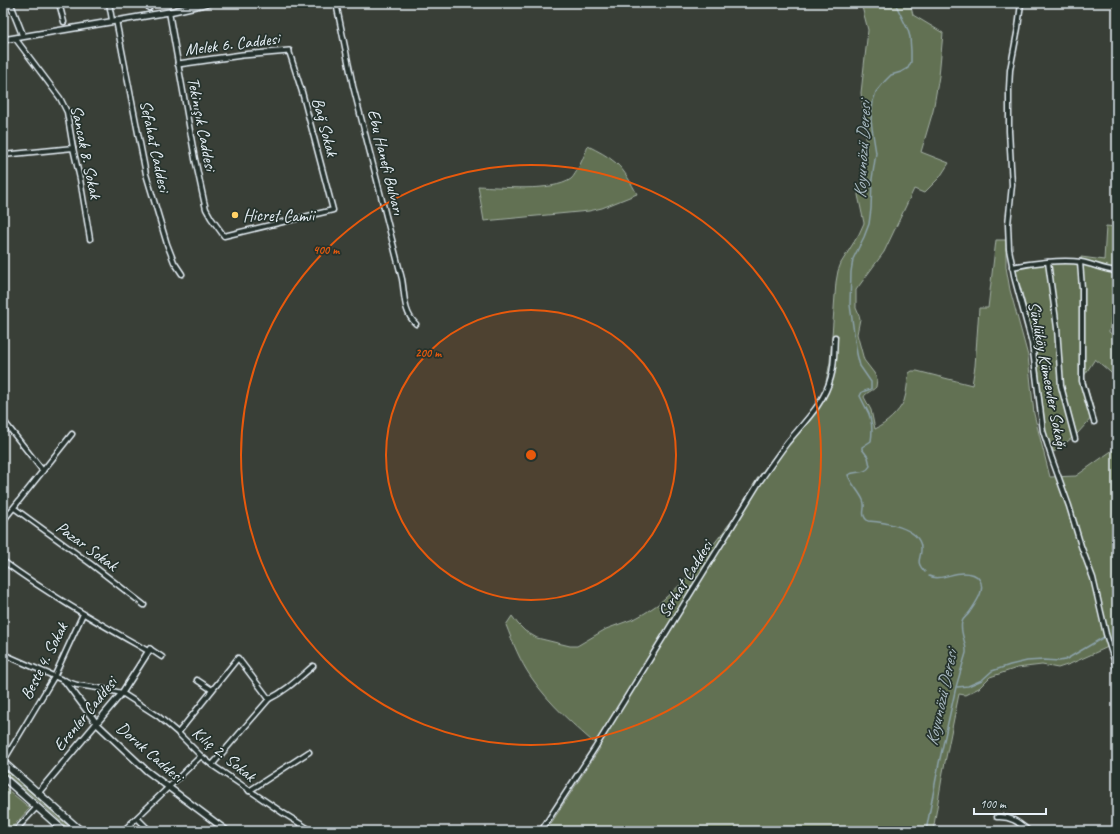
<svg xmlns="http://www.w3.org/2000/svg" width="1120" height="834" font-family="Caveat,sans-serif">
	<style>
		.green { fill: #627153; stroke: #a5b1a6 }
		.lines { fill: none; stroke-linecap: round; stroke-linejoin: round }
		.stream { stroke: #8ca2aa; stroke-width: 1.5 }
		.minor-casing { stroke: #e8f1f8; stroke-width: 7 }
		.tertiary-casing { stroke: #e8f1f8; stroke-width: 8 }
		.secondary-casing { stroke: #e8f1f8; stroke-width: 9 }
		.minor { stroke: #26332d; stroke-width: 4 }
		.tertiary { stroke: #26332d; stroke-width: 5 }
		.secondary { stroke: #26332d; stroke-width: 6 }
		.ring { fill: none; stroke: #e8590c; stroke-width: 2 }
		.poi-dot { fill: #ffd166; stroke: #26332d; stroke-width: 1.5 }
		.labels { text-anchor: middle; dominant-baseline: central; stroke-width: 3.5; stroke-linejoin: round; paint-order: stroke }
		.street-label { font-size: 17px; fill: #e8f1f8; stroke: #26332d }
		.poi-label { font-size: 17px; fill: #e8f1f8; stroke: #26332d; text-anchor: start }
		.water-label { font-size: 18px; font-style: italic; fill: #abbcc4; stroke: #26332d }
		.centre { fill: #e8590c; stroke: #26332d; stroke-width: 2 }
		.ring-label { font-size: 12px; text-anchor: middle; font-weight: bold; fill: #e8590c; stroke: #26332d; stroke-width: 3.5; stroke-linejoin: round; paint-order: stroke }
	</style>
	<rect width="100%" height="100%" fill="#393f37"/>
	<filter id="ink" filterUnits="userSpaceOnUse"><feTurbulence type="fractalNoise" baseFrequency=".025" numOctaves="2"/><feDisplacementMap in="SourceGraphic" scale="8" xChannelSelector="R" yChannelSelector="G"/><feConvolveMatrix kernelMatrix="1 2 1 2 8 2 1 2 1" color-interpolation-filters="sRGB"/></filter>
	<g filter="url(#ink)">
		<g class="green">
			<path d="M861,3H910L913,15L943,33L939,76L933,111L921,152L949,163L940,177L924,193L914,189L884,252L856,290V308L859,315L860,319L857,334L864,360L874,373L877,379L876,387C873,391 866,392 864,397L871,410L875,429C886,424 899,412 904,401C907,392 907,382 909,373L912,371H917L972,385L975,366L979,308H988L996,240H1006V267L1010,290L1028,356L1034,414L1050,477L1076,476L1117,447V647H1108L1070,664L1058,668L1042,665L1017,668L990,677L979,688L965,695L959,694L943,772L933,831H546L600,748C575,726 550,705 531,677C520,661 513,643 506,625L512,616L518,624L525,631L537,638L570,646H577L606,629L636,618L645,613L657,605L680,585L690,575L733,519L757,479L781,446L813,408L819,399L825,387L830,362L836,282L838,271L841,263L859,234L864,223L858,195L866,153V131L861,93L868,30Z"/>
			<path d="M588,146C598,151 608,156 616,163C625,171 631,183 637,194L602,208L589,211L484,221L478,186C500,187 553,192 571,179C576,175 585,154 588,146Z"/>
			<path d="M1106,226L1117,227V280L1109,332L1117,338V378L1095,359L1084,376L1095,414L1077,434L1054,452L1048,440L1046,435L1036,348L1027,311L1015,268L1045,264L1081,263V257L1104,260Z"/>
			<path d="M3,768L74,831H71L45,807L3,771Z"/>
			<path d="M3,786L30,808L9,831H3Z"/>
		</g>
		<g class="lines">
			<g class="stream">
				<path d="M895,3L908,30L910,37L911,51V62L908,68L901,72L891,75L885,81L876,92L873,101L871,120L872,128L876,153L872,179L871,209L869,224L864,237L853,259L851,272L850,305L857,354L860,366L871,382V389L862,392L860,396C862,400 864,404 866,408C872,418 873,429 871,441L862,447V449L868,457L870,466C865,475 856,470 848,475C851,484 859,491 863,500C867,509 859,514 868,521C883,522 919,527 921,547C922,560 914,560 925,572"/>
				<path d="M1112,631L1117,624"/>
				<path d="M957,687L968,686L982,680L992,671L1010,665L1027,661L1043,660L1059,661L1065,660L1104,637"/>
				<path d="M926,831L939,763L956,687L966,653C967,643 959,632 962,622C963,618 967,616 969,613C975,604 987,589 979,579C976,574 968,573 963,573C951,573 940,581 929,576"/>
			</g>
			<defs>
				<g id="minor">
					<path d="M59,3L64,22"/>
					<path d="M109,3L112,20"/>
					<path d="M147,3L149,8"/>
					<path d="M336,3L353,86L402,279C405,295 403,312 416,324"/>
					<path d="M1021,3L1018,28L1010,70L1009,89V131L1012,185L1008,224L1009,249L1015,280L1032,343L1043,431L1052,459L1069,506L1081,546L1093,578L1106,634L1117,670"/>
					<path d="M169,12L195,159L204,201L206,209L211,218L224,236L333,210L302,92L289,51"/>
					<path d="M116,20L146,174L167,244L174,262L182,274"/>
					<path d="M15,38L60,98L67,112L73,148L80,179L90,239"/>
					<path d="M3,155L73,148"/>
					<path d="M1048,262L1057,328L1061,386L1075,439"/>
					<path d="M1080,262L1082,288V381L1094,422"/>
					<path d="M1012,267C1031,263 1062,259 1081,262C1093,264 1104,270 1117,271"/>
					<path d="M3,420L43,471"/>
					<path d="M14,508L91,564L144,605"/>
					<path d="M3,521L72,434"/>
					<path d="M3,561C49,595 99,623 148,651"/>
					<path d="M150,649L162,657"/>
					<path d="M3,654L65,681L77,685L98,688L122,693L158,716L178,733L201,756L212,765L283,813L312,831"/>
					<path d="M197,680L212,690"/>
					<path d="M178,733L238,658L269,699"/>
					<path d="M3,762L54,677L83,614"/>
					<path d="M212,765L269,699C286,691 299,678 313,666"/>
					<path d="M249,791L309,752"/>
					<path d="M997,817C1011,816 1018,822 1029,831"/>
					<path d="M137,818L150,831"/>
					<path d="M15,831L37,807"/>
					<path d="M123,831L201,756"/>
					<path d="M541,831L595,748L760,481C769,468 778,455 787,443C804,422 824,404 831,377C835,364 834,350 835,337"/>
				</g>
				<g id="tertiary">
					<path d="M10,3L23,36"/>
					<path d="M3,40L169,12L209,3"/>
					<path d="M178,64L242,55L289,51"/>
					<path d="M65,681L97,724L147,771L227,831"/>
					<path d="M38,793L122,693L150,649"/>
				</g>
				<g id="secondary">
					<path d="M3,762L81,831"/>
					<path d="M3,777L64,831"/>
				</g>
			</defs>
			<use href="#minor" class="minor-casing"/>
			<use href="#tertiary" class="tertiary-casing"/>
			<use href="#secondary" class="secondary-casing"/>
			<use href="#minor" class="minor"/>
			<use href="#tertiary" class="tertiary"/>
			<use href="#secondary" class="secondary"/>
		</g>
	</g>
	<circle cx="531" cy="455" r="145" fill="#e8590c" fill-opacity=".12"/>
	<g class="ring">
		<circle cx="531" cy="455" r="145"/>
		<circle cx="531" cy="455" r="290"/>
	</g>
	<circle class="poi-dot" cx="235" cy="215" r="4"/>
	<g class="labels">
		<g class="street-label">
			<text transform="translate(232 44) rotate(-7)">Melek 6. Caddesi</text>
			<text transform="translate(202 124) rotate(79)">Tekinışık Caddesi</text>
			<text transform="translate(325 127) rotate(75)">Bağ Sokak</text>
			<text transform="translate(155 146) rotate(78)">Sefahat Caddesi</text>
			<text transform="translate(86 152) rotate(78)">Sancak 8. Sokak</text>
			<text transform="translate(386 162) rotate(76)">Ebu Hanefi Bulvarı</text>
			<text transform="translate(1048 375) rotate(79)">Sünlüköy Kümeevler Sokağı</text>
			<text transform="translate(87 546) rotate(36)">Pazar Sokak</text>
			<text transform="translate(685 579) rotate(-58)">Serhat Caddesi</text>
			<text transform="translate(44 661) rotate(-63)">Beste 4. Sokak</text>
			<text transform="translate(85 714) rotate(-51)">Erenler Caddesi</text>
			<text transform="translate(150 752) rotate(41)">Doruk Caddesi</text>
			<text transform="translate(224 754) rotate(39)">Kılıç 2. Sokak</text>
		</g>
		<g class="poi-label">
			<text x="243" y="215">Hicret Camii</text>
		</g>
		<g class="water-label">
			<text transform="translate(862 150) rotate(-87)">Koyunözü Deresi</text>
			<text transform="translate(941 698) rotate(-78)">Koyunözü Deresi</text>
		</g>
	</g>
	<circle cx="531" cy="455" r="6" class="centre"/>
	<g class="ring-label">
		<text x="326" y="254">400 m</text>
		<text x="428" y="357">200 m</text>
	</g>
	<rect width="1120" height="834" fill="none" stroke="#26332d" stroke-width="16"/>
	<rect x="8" y="8" width="1104" height="818" fill="none" stroke="#e8f1f8" stroke-width="1.5" filter="url(#ink)"/>
	<path d="M974 808v6h72v-6" fill="none" stroke="#e8f1f8" stroke-width="2"/>
	<text x="980" y="808" font-size="12" fill="#e8f1f8" stroke="#26332d" stroke-width="3" paint-order="stroke">100 m</text>
</svg>
